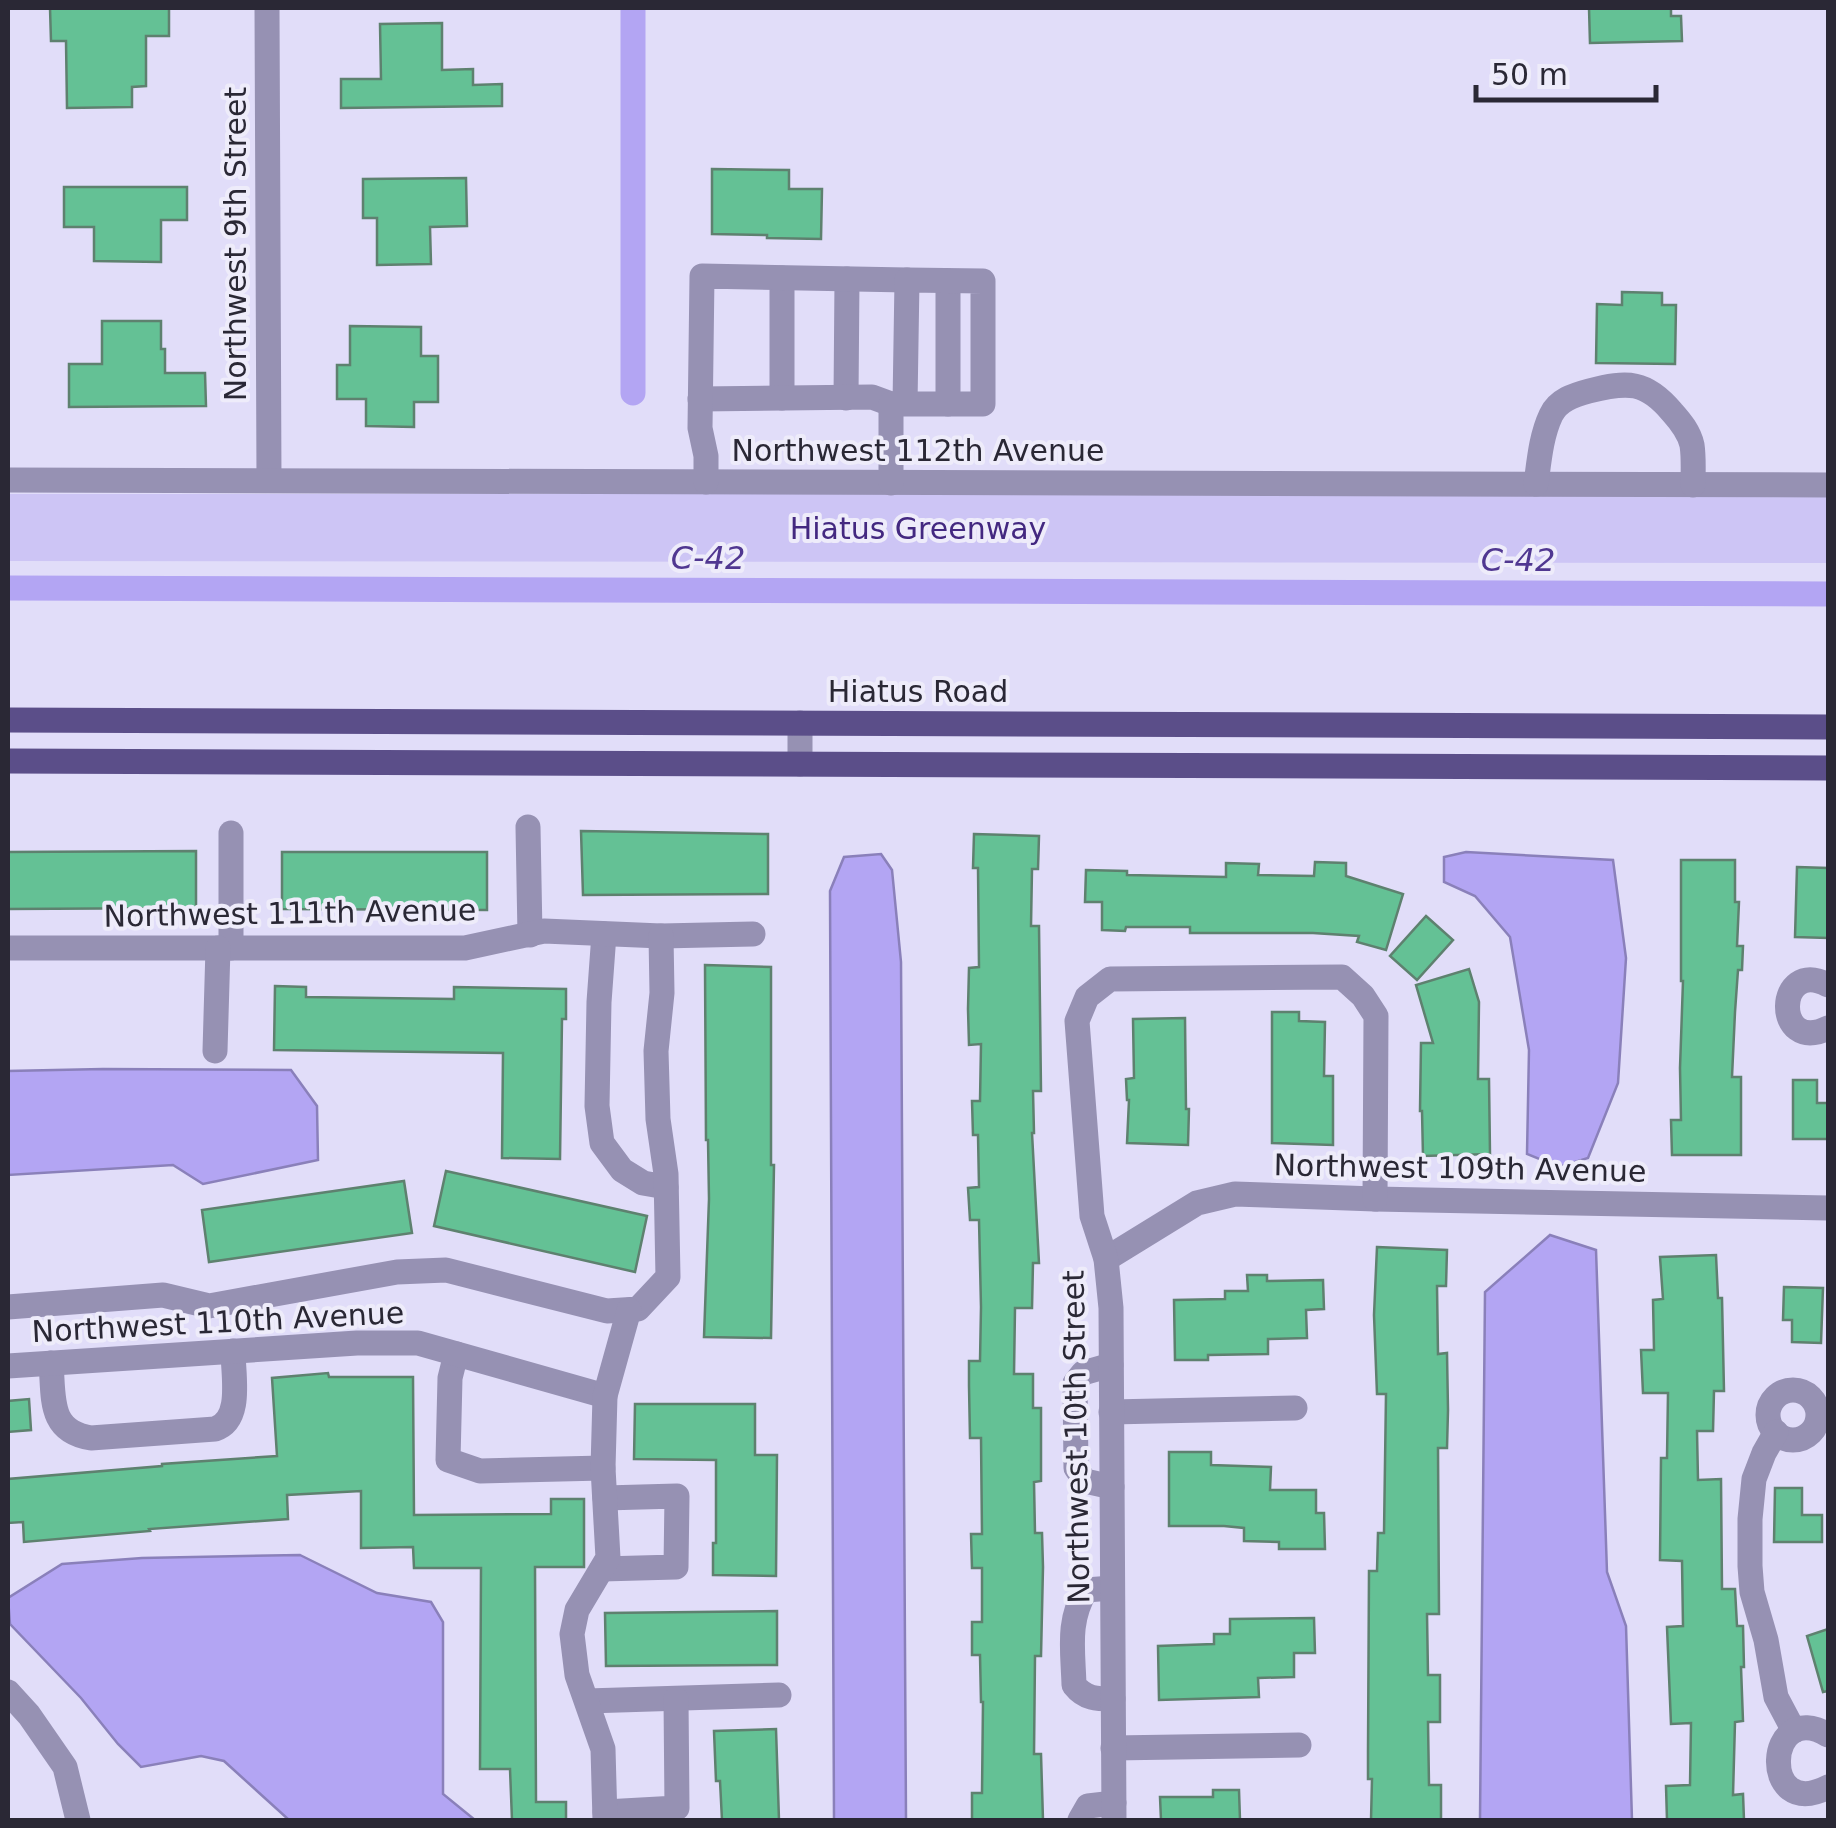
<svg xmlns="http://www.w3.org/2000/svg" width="1836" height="1828" font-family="'DejaVu Sans',sans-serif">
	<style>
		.green { fill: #cdc5f5 }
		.water { fill: #b3a5f3; stroke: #8a80ba; stroke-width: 2.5 }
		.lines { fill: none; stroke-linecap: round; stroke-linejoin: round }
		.canal { stroke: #b3a5f3; stroke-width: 25 }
		.building { fill: #64c195; stroke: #5e816f; stroke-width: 2.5 }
		.minor { stroke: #9691b3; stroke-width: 25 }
		.major { stroke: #5b4e89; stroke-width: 25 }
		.labels { text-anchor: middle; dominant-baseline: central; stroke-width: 8; stroke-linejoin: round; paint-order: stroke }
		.street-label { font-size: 30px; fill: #2a2835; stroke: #eeecfa }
		.park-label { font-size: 30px; fill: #432880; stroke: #eeecfa }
		.water-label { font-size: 32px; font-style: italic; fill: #503791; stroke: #eeecfa }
	</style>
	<rect width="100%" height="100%" fill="#e1ddf9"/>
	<path class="green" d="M8,494H1828V563L8,561Z"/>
	<g class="water">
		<path d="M1466,852L1613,860L1626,958L1618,1083L1588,1158L1559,1167L1527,1154L1529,1050L1510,937L1475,896L1444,882V857Z"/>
		<path d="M881,854L892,870L901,962L906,1820H834L830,891L844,857Z"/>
		<path d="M103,1069L291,1070L317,1106L318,1160L203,1184L173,1165L8,1175V1071Z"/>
		<path d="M1550,1235L1596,1250L1607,1572L1626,1626L1632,1820H1480L1485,1292Z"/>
		<path d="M300,1555L377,1593L431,1602L443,1622V1794L475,1820H289L224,1761L201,1756L141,1767L118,1744L81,1698L10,1624L8,1598L62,1564L142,1558Z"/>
	</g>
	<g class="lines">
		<g class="canal">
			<path d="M633,8V393"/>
			<path d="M8,588L1828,594"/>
		</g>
	</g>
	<g class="building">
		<path d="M50,8H169V36H146V86L132,87V107L67,108L66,41H51Z"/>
		<path d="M1589,8H1671V16H1681L1682,41L1590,43Z"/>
		<path d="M442,23V70L473,69V85L502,84V106L341,108V79H381L380,24Z"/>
		<path d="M712,169L789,170V189H822L821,239L767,238V235L712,234Z"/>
		<path d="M466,178L467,226L430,227L431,264L377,265V218H363V179Z"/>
		<path d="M64,187H187V220H161V262L94,261V227H64Z"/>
		<path d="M1622,292L1662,293V305H1676L1675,364L1596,363L1597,304L1622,305Z"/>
		<path d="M102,321H161V349H165V373H205L206,406L69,407V364H102Z"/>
		<path d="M350,326L421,327V356H438V402H414V427L366,426V399H337V365H350Z"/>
		<path d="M581,831L768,834V894L583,895Z"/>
		<path d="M974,834L1039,836L1038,869H1032L1031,926H1039L1041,1091H1033L1034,1133H1032L1039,1263H1033L1032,1308H1015L1014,1374H1033V1408H1041V1481L1034,1482L1035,1533H1042L1043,1567L1041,1656H1035L1034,1754H1041L1043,1820H972V1793H982L983,1702H981L980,1655H972V1622H982V1568H972L971,1534H982L981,1438H970L969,1386V1361H980L981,1307L979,1220H970L968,1188L979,1187L978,1135H973L972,1101H980L981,1044L969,1045L968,1009L969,968L979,967L978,868H973Z"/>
		<path d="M196,851V908L8,909V852Z"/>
		<path d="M282,852H487V910L282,909Z"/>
		<path d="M1681,860H1735V902H1739L1737,946H1743L1742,970H1738L1735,1012L1732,1077H1741V1155H1672L1671,1120H1681L1680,1068L1683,981H1681Z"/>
		<path d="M1315,862L1346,863V876L1403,894L1386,950L1357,942L1359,936L1313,933H1190V927H1126L1125,931L1102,930V902H1085L1086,870L1127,871V875L1226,877V863L1259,864L1258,875L1314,876Z"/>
		<path d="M1797,867L1828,868V938L1795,937Z"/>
		<path d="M1426,916L1453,940L1417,980L1390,956Z"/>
		<path d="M705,965L771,967V1165H774L771,1338L704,1337L709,1199L708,1140H706Z"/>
		<path d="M1469,969L1479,1002L1478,1079H1489L1490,1154L1423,1156L1422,1111H1420L1421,1043H1433L1416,985Z"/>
		<path d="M275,986L306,987V997L454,999V987L566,989V1019H562L560,1159L502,1158L503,1053L274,1050Z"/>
		<path d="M1272,1012H1299V1021L1325,1022L1324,1076H1333V1145L1272,1143Z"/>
		<path d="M1185,1018L1186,1109H1189L1188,1145L1127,1143L1129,1100H1127L1126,1079L1134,1078L1133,1019Z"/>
		<path d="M1793,1080H1817V1103H1828V1139H1793Z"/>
		<path d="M446,1171L647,1216L635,1272L434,1226Z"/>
		<path d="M404,1181L412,1233L209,1262L202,1210Z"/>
		<path d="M1377,1247L1447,1250L1446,1286H1437L1438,1354L1447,1353L1448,1410L1447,1448H1438L1439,1614H1427L1428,1675H1440V1722H1428L1429,1785H1441V1820H1371L1372,1779H1368V1752L1369,1571H1377L1378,1533H1384L1386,1394H1377L1374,1315Z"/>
		<path d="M1716,1255L1718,1298H1722L1724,1391H1714L1713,1431H1697L1698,1480L1721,1479L1722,1589H1735L1737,1626H1743L1744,1667H1741L1743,1721L1735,1722L1733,1795L1743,1794L1744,1820H1667L1666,1786L1690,1785L1691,1723L1671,1724L1667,1627L1683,1626L1682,1561L1660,1560L1661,1458H1667L1668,1393H1643L1641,1350H1654L1653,1300L1663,1299L1660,1257Z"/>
		<path d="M1247,1275H1267V1281L1323,1280L1324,1309L1306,1310L1307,1338L1268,1339V1354L1208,1355V1360H1175L1174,1300L1225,1299V1291H1248Z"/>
		<path d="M1784,1287L1823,1288L1821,1343L1792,1342V1320H1783Z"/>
		<path d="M328,1373L329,1377H413L414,1515L551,1514V1499H584V1567H535L536,1802H566V1820H512L510,1769H480L481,1568H414L413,1547L361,1548V1491L287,1495L288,1519L149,1529L150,1531L24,1542L23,1522L8,1523V1479L162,1466V1464L277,1456L272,1378Z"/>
		<path d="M29,1399L31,1430L8,1432V1401Z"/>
		<path d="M635,1404H755V1455H777L776,1576L713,1575V1543H716V1460L634,1459Z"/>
		<path d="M1169,1452H1211V1465L1271,1467L1270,1490H1316V1513H1324L1325,1549H1279V1542L1244,1541V1528L1224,1526H1169Z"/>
		<path d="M1775,1488H1802V1515H1822V1542H1774Z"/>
		<path d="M777,1611V1665L606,1666L605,1613Z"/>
		<path d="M1314,1618L1315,1653H1294V1677L1258,1678L1259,1697L1159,1700L1158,1646L1214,1644V1634H1230V1619Z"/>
		<path d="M1828,1629V1691L1823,1692L1807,1636Z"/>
		<path d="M776,1729L779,1820H722L720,1781H716L714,1731Z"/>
		<path d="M1213,1790H1239L1240,1820H1161L1160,1797H1213Z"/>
	</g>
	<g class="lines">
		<g class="minor">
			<path d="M267,8L269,480"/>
			<path d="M782,398V278"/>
			<path d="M846,398L847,279"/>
			<path d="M700,399L872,397L891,404"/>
			<path d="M948,404V281"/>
			<path d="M8,480L1828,485"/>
			<path d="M706,482V456L700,428L702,276L907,280"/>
			<path d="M891,483V404C922,404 952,404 983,404V281L907,280L905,404"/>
			<path d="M1536,484C1539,462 1541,436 1551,415C1558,400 1574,395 1589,391C1628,381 1646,381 1672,412C1681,422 1689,432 1692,445C1694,458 1693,472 1693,485"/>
			<path d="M800,723V764"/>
			<path d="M528,827L530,935"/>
			<path d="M231,833V948"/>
			<path d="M604,934L599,1002L597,1106L602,1143L622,1170L643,1183L666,1187"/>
			<path d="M8,948H465L544,931L661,936L753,934"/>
			<path d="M1828,985C1775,957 1773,1055 1828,1028"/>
			<path d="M215,1051L218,948"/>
			<path d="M1106,1259L1197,1203L1235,1194L1375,1199L1828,1208"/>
			<path d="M8,1307L163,1295L209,1306L397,1272L446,1270L607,1311L638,1309L668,1277L666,1174L658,1119L656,1051L662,993L661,936"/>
			<path d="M456,1354L450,1378L448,1460L480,1471L603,1468"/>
			<path d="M51,1363C54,1398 48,1431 91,1438L215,1429C243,1420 233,1375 233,1351"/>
			<path d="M1111,1365L1083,1373L1075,1383L1076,1468L1085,1481L1112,1487"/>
			<path d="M8,1366L357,1343H418L605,1396"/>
			<circle cx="1793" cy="1415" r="25"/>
			<path d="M1111,1412L1295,1408"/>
			<path d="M1776,1432L1764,1453L1754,1479L1750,1519V1566L1752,1592L1766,1640L1776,1697L1794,1731"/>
			<path d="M602,1569L676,1567L677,1496L605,1498"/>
			<path d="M1112,1588L1086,1590C1067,1621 1073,1650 1074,1685C1085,1699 1097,1699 1113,1699"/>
			<path d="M8,1692L29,1715L65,1767L78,1820"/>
			<path d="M587,1701L779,1695"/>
			<path d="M1828,1735C1765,1697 1759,1823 1828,1787"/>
			<path d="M1113,1748L1299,1745"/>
			<path d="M605,1812L677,1808L676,1699"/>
			<path d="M605,1820L603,1749L577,1675L572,1634L577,1610L608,1558L603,1468L605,1396L629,1310"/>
			<path d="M1080,1820L1088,1806L1114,1803"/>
			<path d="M1114,1820L1111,1308L1106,1259L1092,1216L1077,1021L1087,997L1110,979L1342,977L1363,996L1376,1016L1375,1199"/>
		</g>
		<g class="major">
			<path d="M8,720L1828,727"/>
			<path d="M8,761L1828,768"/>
		</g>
	</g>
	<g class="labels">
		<g class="street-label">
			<text transform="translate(235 244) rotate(-90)">Northwest 9th Street</text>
			<text x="918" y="450">Northwest 112th Avenue</text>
			<text x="918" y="691">Hiatus Road</text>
			<text transform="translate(290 913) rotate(-1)">Northwest 111th Avenue</text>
			<text transform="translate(1460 1168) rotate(1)">Northwest 109th Avenue</text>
			<text transform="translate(218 1322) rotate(-3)">Northwest 110th Avenue</text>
			<text transform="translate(1076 1437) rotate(-91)">Northwest 10th Street</text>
		</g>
		<g class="park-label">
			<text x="918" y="528">Hiatus Greenway</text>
		</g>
		<g class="water-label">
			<text x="708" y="558">C-42</text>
			<text x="1518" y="560">C-42</text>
		</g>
	</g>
	<rect width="1836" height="1828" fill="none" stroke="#2a2835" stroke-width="20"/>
	<path d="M1476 85v15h180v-15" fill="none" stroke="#2a2835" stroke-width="5"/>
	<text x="1491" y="85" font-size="30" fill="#2a2835" stroke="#eeecfa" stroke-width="8" paint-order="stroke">50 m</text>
</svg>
